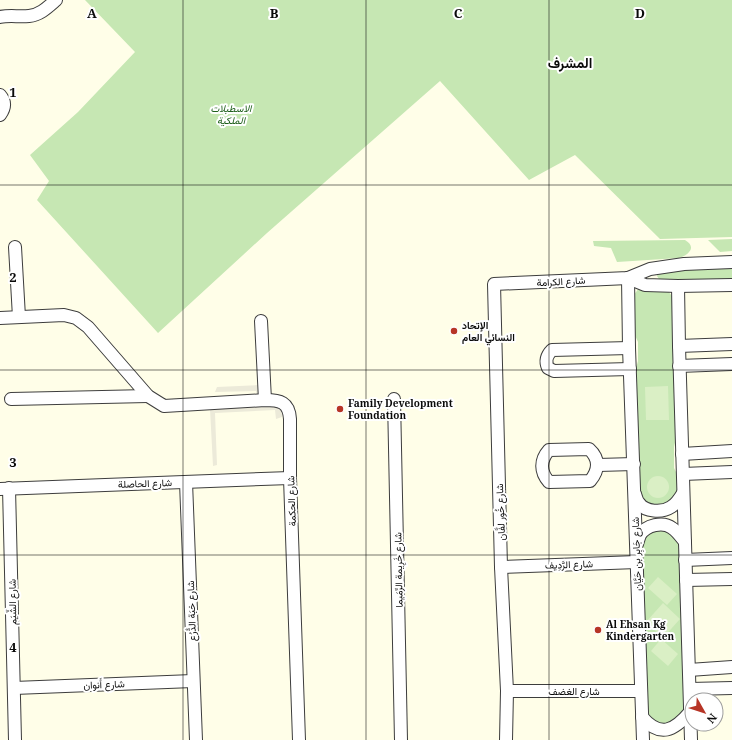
<svg xmlns="http://www.w3.org/2000/svg" width="732" height="740" font-family="'Noto Serif',Vazirmatn,serif">
	<style>
		.green { fill: #c6e7b3 }
		.pitch { fill: #daefc5 }
		.plaza { fill: #ecead9 }
		.lines { fill: none; stroke-linecap: round; stroke-linejoin: round }
		.minor-casing { stroke: #3d3d3d; stroke-width: 14 }
		.minor { stroke: #fff; stroke-width: 12 }
		.grid { fill: none; stroke: #0a0a0a; stroke-width: 1; stroke-opacity: 0.55 }
		.poi-dot { fill: #b73526; stroke: #fff; stroke-width: 1.5 }
		.labels { text-anchor: middle; dominant-baseline: central; stroke-width: 4; stroke-linejoin: round; paint-order: stroke }
		.park-label { font-size: 10px; font-style: italic; fill: #20601d; stroke: #fff }
		.street-label { font-size: 10px; fill: #0a0a0a; stroke: #fff }
		.poi-label { font-size: 10px; font-weight: bold; fill: #0a0a0a; stroke: #fff; text-anchor: start }
		.district-label { font-size: 14px; font-weight: bold; fill: #0a0a0a; stroke: #fff }
		.grid-label { font-size: 13px; text-anchor: middle; font-weight: bold; fill: #0a0a0a; stroke: #fff; stroke-width: 4; stroke-linejoin: round; paint-order: stroke }
	</style>
	<rect width="100%" height="100%" fill="#fffee8"/>
	<g class="green">
		<path d="M85,0H732V237L660,239L575,155L529,180L440,81L267,233L158,333L37,200L49,181L30,155L78,112L135,52Z"/>
		<path d="M732,239V251L720,252L708,240Z"/>
		<path d="M685,240C697,247 689,255 679,258L617,262L611,248L594,246L593,241Z"/>
		<path d="M732,266V281L662,279H659L657,276L658,272Z"/>
		<path d="M639,288L668,291L672,296L677,434L674,447V468L677,474L678,490L671,502L658,507L644,502L639,491L635,372L638,361V342L634,333L633,296Z"/>
		<path d="M659,529C669,531 673,534 679,543L685,709C677,729 654,730 646,709L642,544C646,535 649,531 659,529Z"/>
	</g>
	<g class="pitch">
		<path d="M668,386L669,420H646L645,387Z"/>
		<circle cx="658" cy="487" r="11"/>
		<path d="M658,577L677,594L667,605L648,588Z"/>
		<path d="M663,603L680,619L663,638L646,622Z"/>
		<path d="M661,639L678,654L668,666L651,651Z"/>
	</g>
	<g class="plaza">
		<path d="M259,385L261,396L257,397L256,391L215,392L217,387Z"/>
		<path d="M279,405L285,416L276,419L275,410L215,413L217,465L213,466L210,409Z"/>
	</g>
	<g class="lines">
		<defs>
			<g id="minor">
				<path d="M0,17C9,15 19,17 29,16C40,15 48,7 56,0"/>
				<path d="M0,95C6,102 5,108 0,115"/>
				<path d="M15,247L19,317"/>
				<path d="M628,278L629,348L643,740"/>
				<path d="M628,278L645,285L678,286L732,285"/>
				<path d="M678,286L679,346L691,740"/>
				<path d="M0,318L64,315L76,318L88,327L148,396L164,406L265,400C280,400 289,402 290,419V478L299,740"/>
				<path d="M261,321L265,400"/>
				<path d="M679,346L732,344"/>
				<path d="M629,348L552,350C546,356 545,361 548,368L554,371L630,369"/>
				<path d="M679,366L732,364"/>
				<path d="M11,399L148,396"/>
				<path d="M394,399L401,740"/>
				<path d="M589,449C600,459 599,470 590,481L549,482C540,472 540,460 549,450Z"/>
				<path d="M682,454L732,451"/>
				<path d="M598,465L634,464"/>
				<path d="M683,474L732,472"/>
				<path d="M186,482L196,740"/>
				<path d="M9,488L15,740"/>
				<path d="M0,489L290,478"/>
				<path d="M635,494C636,497 637,501 639,503C645,512 662,513 671,507C676,504 680,498 683,493"/>
				<path d="M637,544C638,541 639,537 640,535C646,525 663,521 672,528C677,531 681,537 685,542"/>
				<path d="M685,560L732,558"/>
				<path d="M501,567L637,562"/>
				<path d="M686,580L732,579"/>
				<path d="M689,670L732,667"/>
				<path d="M14,688L193,681"/>
				<path d="M690,689L732,688"/>
				<path d="M507,691H641"/>
				<path d="M642,717C660,738 674,731 690,712"/>
				<path d="M506,740L507,691L501,567L494,284L628,278L650,269L684,264L732,262"/>
			</g>
		</defs>
		<use href="#minor" class="minor-casing"/>
		<use href="#minor" class="minor"/>
	</g>
	<path class="grid" d="M183,0V740M366,0V740M549,0V740M0,185H732M0,370H732M0,555H732"/>
	<g class="poi-dot">
		<circle cx="454" cy="331" r="4"/>
		<circle cx="340" cy="409" r="4"/>
		<circle cx="598" cy="630" r="4"/>
	</g>
	<g class="labels">
		<g class="park-label">
			<text x="231" y="108">الاسطبلات<tspan x="231" dy="12">الملكية</tspan></text>
		</g>
		<g class="street-label">
			<text transform="translate(561 281) rotate(-3)">شارع الكرامة</text>
			<text transform="translate(145 483) rotate(-2)">شارع الحاصلة</text>
			<text transform="translate(291 501) rotate(-92)">شارع الحكمة</text>
			<text transform="translate(500 512) rotate(-92)">شارع خُور لفَّان</text>
			<text transform="translate(636 554) rotate(-92)">شارع جَابِر بن حَيَّان</text>
			<text transform="translate(569 564) rotate(-2)">شارع الرَّدِيف</text>
			<text transform="translate(398 570) rotate(-91)">شارع خَرِيمة الرِّمَيما</text>
			<text transform="translate(12 602) rotate(-91)">شارع الشِّيَم</text>
			<text transform="translate(191 611) rotate(-92)">شارع خبَة الدُّرُع</text>
			<text transform="translate(104 684) rotate(-2)">شارع أَنوان</text>
			<text x="574" y="691">شارع الغضف</text>
		</g>
		<g class="poi-label">
			<text x="462" y="325">الإتحاد<tspan x="462" dy="12">النسائي العام</tspan></text>
			<text x="348" y="403">Family Development<tspan x="348" dy="12">Foundation</tspan></text>
			<text x="606" y="624">Al Ehsan Kg<tspan x="606" dy="12">Kindergarten</tspan></text>
		</g>
		<g class="district-label">
			<text x="570" y="62">المشرف</text>
		</g>
	</g>
	<g class="grid-label">
		<text x="92" y="18">A</text>
		<text x="274" y="18">B</text>
		<text x="458" y="18">C</text>
		<text x="640" y="18">D</text>
		<text x="13" y="97">1</text>
		<text x="13" y="282">2</text>
		<text x="13" y="467">3</text>
		<text x="13" y="652">4</text>
	</g>
	<g transform="translate(704 712) rotate(129)"><circle r="19" fill="#ffffff" stroke="#9d9d9d"/>
	<path d="M0-3L7 15L0 10L-7 15Z" fill="#b73526"/>
	<text y="-6" font-size="11" font-weight="bold" text-anchor="middle" fill="#0a0a0a">N</text>
	</g>
</svg>
